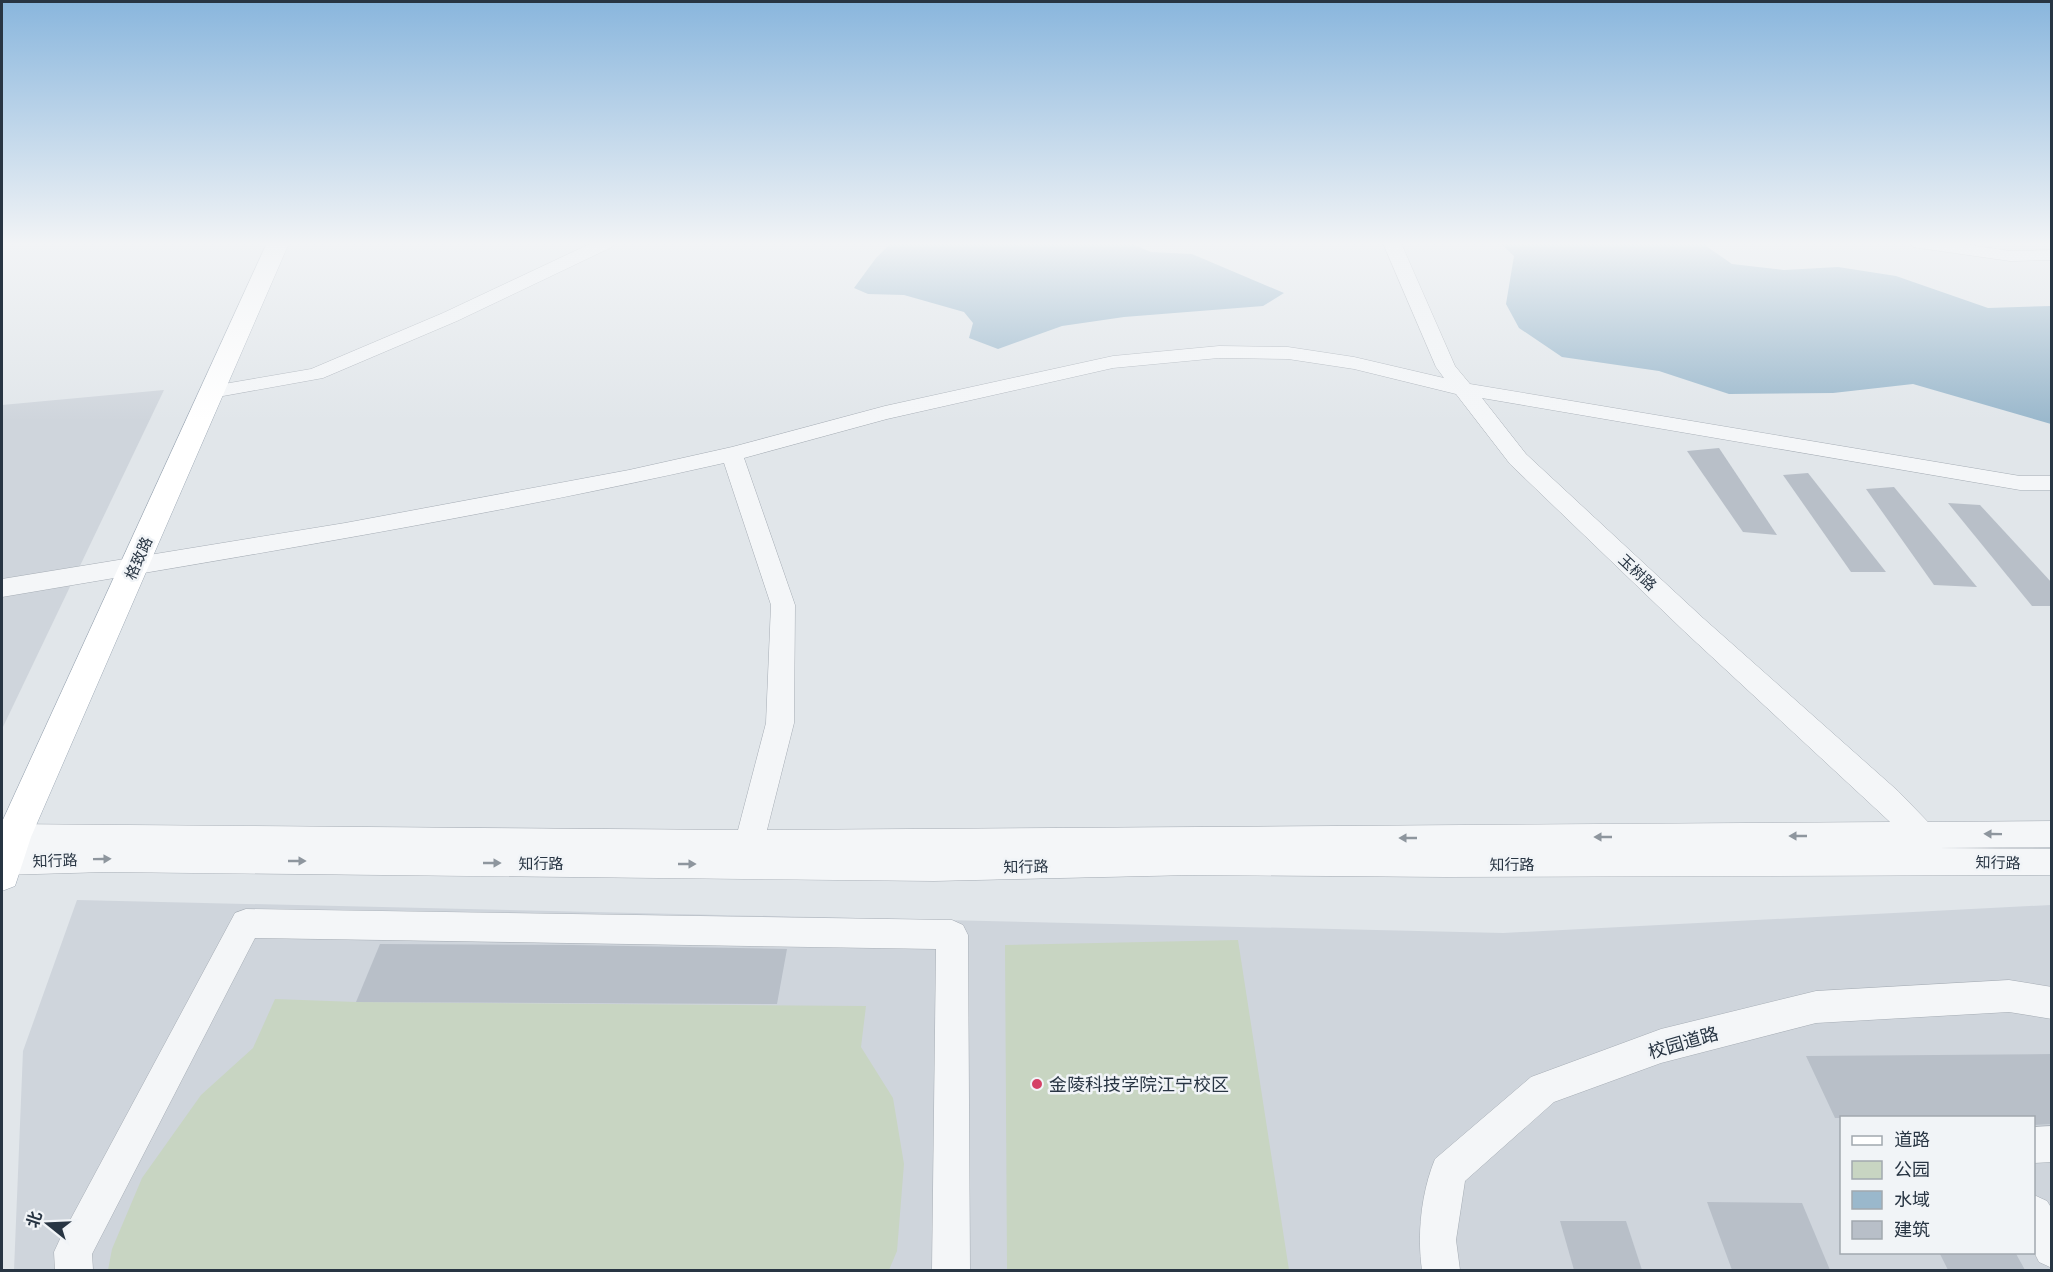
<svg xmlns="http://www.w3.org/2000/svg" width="2053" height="1272" font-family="'Open Sans','Noto Sans SC',sans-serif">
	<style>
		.built { fill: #cfd5dc; fill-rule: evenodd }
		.green { fill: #c8d5c2 }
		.water { fill: #9ab8cc }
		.building { fill: #b8bfc8 }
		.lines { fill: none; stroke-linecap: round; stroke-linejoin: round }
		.minor-casing { stroke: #a6adb5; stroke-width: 1 }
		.major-casing { stroke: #a0abb7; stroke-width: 1 }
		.minor { fill: #f4f6f8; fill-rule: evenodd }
		.major { fill: #fff; fill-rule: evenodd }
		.oneway { fill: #8e969e }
		.poi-dot { fill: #d54166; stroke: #f1f4f7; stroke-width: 2 }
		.labels { text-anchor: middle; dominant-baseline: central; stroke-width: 5; stroke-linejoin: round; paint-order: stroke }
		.street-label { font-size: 15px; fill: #283543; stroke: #f1f4f7 }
		.near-street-label { font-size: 18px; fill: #283543; stroke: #f1f4f7 }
		.near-poi-label { font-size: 18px; fill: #283543; stroke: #f1f4f7; text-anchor: start }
	</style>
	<rect width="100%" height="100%" fill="#e1e6ea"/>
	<g class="built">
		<path d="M164,390L2,729V405Z"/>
		<path d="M77,900L1503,933L2051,905V1270H14L23,1051ZM1842,1118H2034V1252H1842Z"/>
	</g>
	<g class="green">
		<path d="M1238,940L1289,1270H1007L1005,945Z"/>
		<path d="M275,999L356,1002L866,1006L861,1047L893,1098L904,1164L897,1251L889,1270H108L112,1249L142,1178L201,1095L253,1048Z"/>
	</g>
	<g class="water">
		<path d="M891,243H1130L1151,252L1192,254L1284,293L1263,306L1124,317L1062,326L998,349L969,338L973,323L964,312L904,295L868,294L854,288L876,258Z"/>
		<path d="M1500,243H1702L1732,264L1784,270L1838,267L1896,276L1988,308L2051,306V424L1913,384L1833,393L1729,394L1659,371L1562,357L1519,328L1506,304L1514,256Z"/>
	</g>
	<g class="building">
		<path d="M1719,448L1777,535L1743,532L1687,451Z"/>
		<path d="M1808,473L1886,572H1851L1783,475Z"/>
		<path d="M1894,487L1977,587L1934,585L1866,489Z"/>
		<path d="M1948,503L1980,505L2052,583V606H2032Z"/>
		<path d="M380,944L572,945L787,949L777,1004L356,1002Z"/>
		<path d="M2052,1054V1124L2034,1125V1118H1835L1806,1056Z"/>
		<path d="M1707,1202L1802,1203L1830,1270H1732Z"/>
		<path d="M1560,1221H1626L1642,1270H1574Z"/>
		<path d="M1939,1252H2015L2025,1270H1948Z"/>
	</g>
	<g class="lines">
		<defs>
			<g id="minor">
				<path d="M592,243H615L612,247L457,321L323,378L212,398L205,396L202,392L205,388L212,386L311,369L443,313Z"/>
				<path d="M1383,243H1401L1455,366L1470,384L2020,476H2052V490H2020L1482,398L1526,454L1703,618L1898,791L1928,822L2052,821V847L1937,848L2052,849V875L1446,877L1192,875L934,881L106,872L2,875V824L738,830L766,723L771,605L724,463C485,517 243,556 2,597V579L345,523L629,470L732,447L885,406L1113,356L1219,346L1288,347L1354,357L1444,378L1436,367ZM1219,358L1288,359L1354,369L1456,394L1510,464L1685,632L1890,822L767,830L794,723L795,605L744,458L887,419L1113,368Z"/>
				<path d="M1910,243H1956L2010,251L2052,250V260L2010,261L1919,248L1913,247Z"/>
				<path d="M246,909L952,920L963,925L968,935L970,1270H932L936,949L255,938L92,1254L93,1270H55L54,1252L60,1239L235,913Z"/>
				<path d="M2009,980L2052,987V1019L2009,1012L1816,1023L1661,1063L1554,1102L1465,1181L1456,1240L1460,1270H1422C1417,1235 1421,1193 1435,1159L1531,1077L1661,1029L1816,991Z"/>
				<path d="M2052,1126V1162L2034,1163V1127Z"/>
				<path d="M2034,1195L2047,1201L2052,1209V1268L2039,1262L2034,1252Z"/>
			</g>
			<path id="major" d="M267,243H289L31,837L15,886L2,891V822Z"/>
		</defs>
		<use href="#minor" class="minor-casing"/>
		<use href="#major" class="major-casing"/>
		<use href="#minor" class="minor"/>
		<use href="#major" class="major"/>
	</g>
	<defs><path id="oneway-solid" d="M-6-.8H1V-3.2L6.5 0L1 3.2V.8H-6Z" transform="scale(1.5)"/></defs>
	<g class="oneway">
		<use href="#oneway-solid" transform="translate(1993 834) rotate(-179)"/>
		<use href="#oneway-solid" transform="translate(1798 836) rotate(180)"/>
		<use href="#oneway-solid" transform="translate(1603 837) rotate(180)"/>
		<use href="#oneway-solid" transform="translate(1408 838) rotate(180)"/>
		<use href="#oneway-solid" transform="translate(102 859) rotate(-1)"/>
		<use href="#oneway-solid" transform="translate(297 861)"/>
		<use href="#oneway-solid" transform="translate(492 863)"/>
		<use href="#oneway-solid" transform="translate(687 864)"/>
	</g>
	<linearGradient id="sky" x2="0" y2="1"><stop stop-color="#89b6dd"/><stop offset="0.58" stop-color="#f2f4f6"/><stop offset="1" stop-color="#f2f4f6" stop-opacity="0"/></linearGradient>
	<rect width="2053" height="421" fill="url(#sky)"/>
	<circle class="poi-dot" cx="1037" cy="1084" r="6"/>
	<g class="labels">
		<g class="street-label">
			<text transform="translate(138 558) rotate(-66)">格致路</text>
			<text transform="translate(1638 572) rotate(43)">玉树路</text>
			<text transform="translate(55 860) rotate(-2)">知行路</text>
			<text transform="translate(1998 862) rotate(1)">知行路</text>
			<text x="541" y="863">知行路</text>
			<text x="1512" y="864">知行路</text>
			<text transform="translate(1026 866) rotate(-1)">知行路</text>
		</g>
		<g class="near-street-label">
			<text transform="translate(1683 1042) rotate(-16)">校园道路</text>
		</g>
		<g class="near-poi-label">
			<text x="1049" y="1084">金陵科技学院江宁校区</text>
		</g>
	</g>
	<rect width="2053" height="1272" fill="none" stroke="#283543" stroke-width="6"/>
	<rect x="1840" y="1116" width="195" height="138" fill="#f1f4f7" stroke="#a1a8af" stroke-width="1.5"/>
	<rect x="1852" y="1136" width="30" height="9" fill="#ffffff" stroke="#a1a8af" stroke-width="1.5"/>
	<text x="1894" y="1146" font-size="18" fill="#283543">道路</text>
	<rect x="1852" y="1161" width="30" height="18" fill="#c8d5c2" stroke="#a1a8af" stroke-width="1.5"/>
	<text x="1894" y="1176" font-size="18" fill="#283543">公园</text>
	<rect x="1852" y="1191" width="30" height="18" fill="#9ab8cc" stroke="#a1a8af" stroke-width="1.5"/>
	<text x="1894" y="1206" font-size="18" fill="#283543">水域</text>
	<rect x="1852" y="1221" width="30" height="18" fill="#b8bfc8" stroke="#a1a8af" stroke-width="1.5"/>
	<text x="1894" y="1236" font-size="18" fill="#283543">建筑</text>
	<g transform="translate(48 1224) rotate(288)" stroke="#f1f4f7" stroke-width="4.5" paint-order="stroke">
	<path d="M0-4.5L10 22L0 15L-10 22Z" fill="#283543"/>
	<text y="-9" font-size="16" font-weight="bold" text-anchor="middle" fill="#283543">北</text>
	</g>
</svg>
